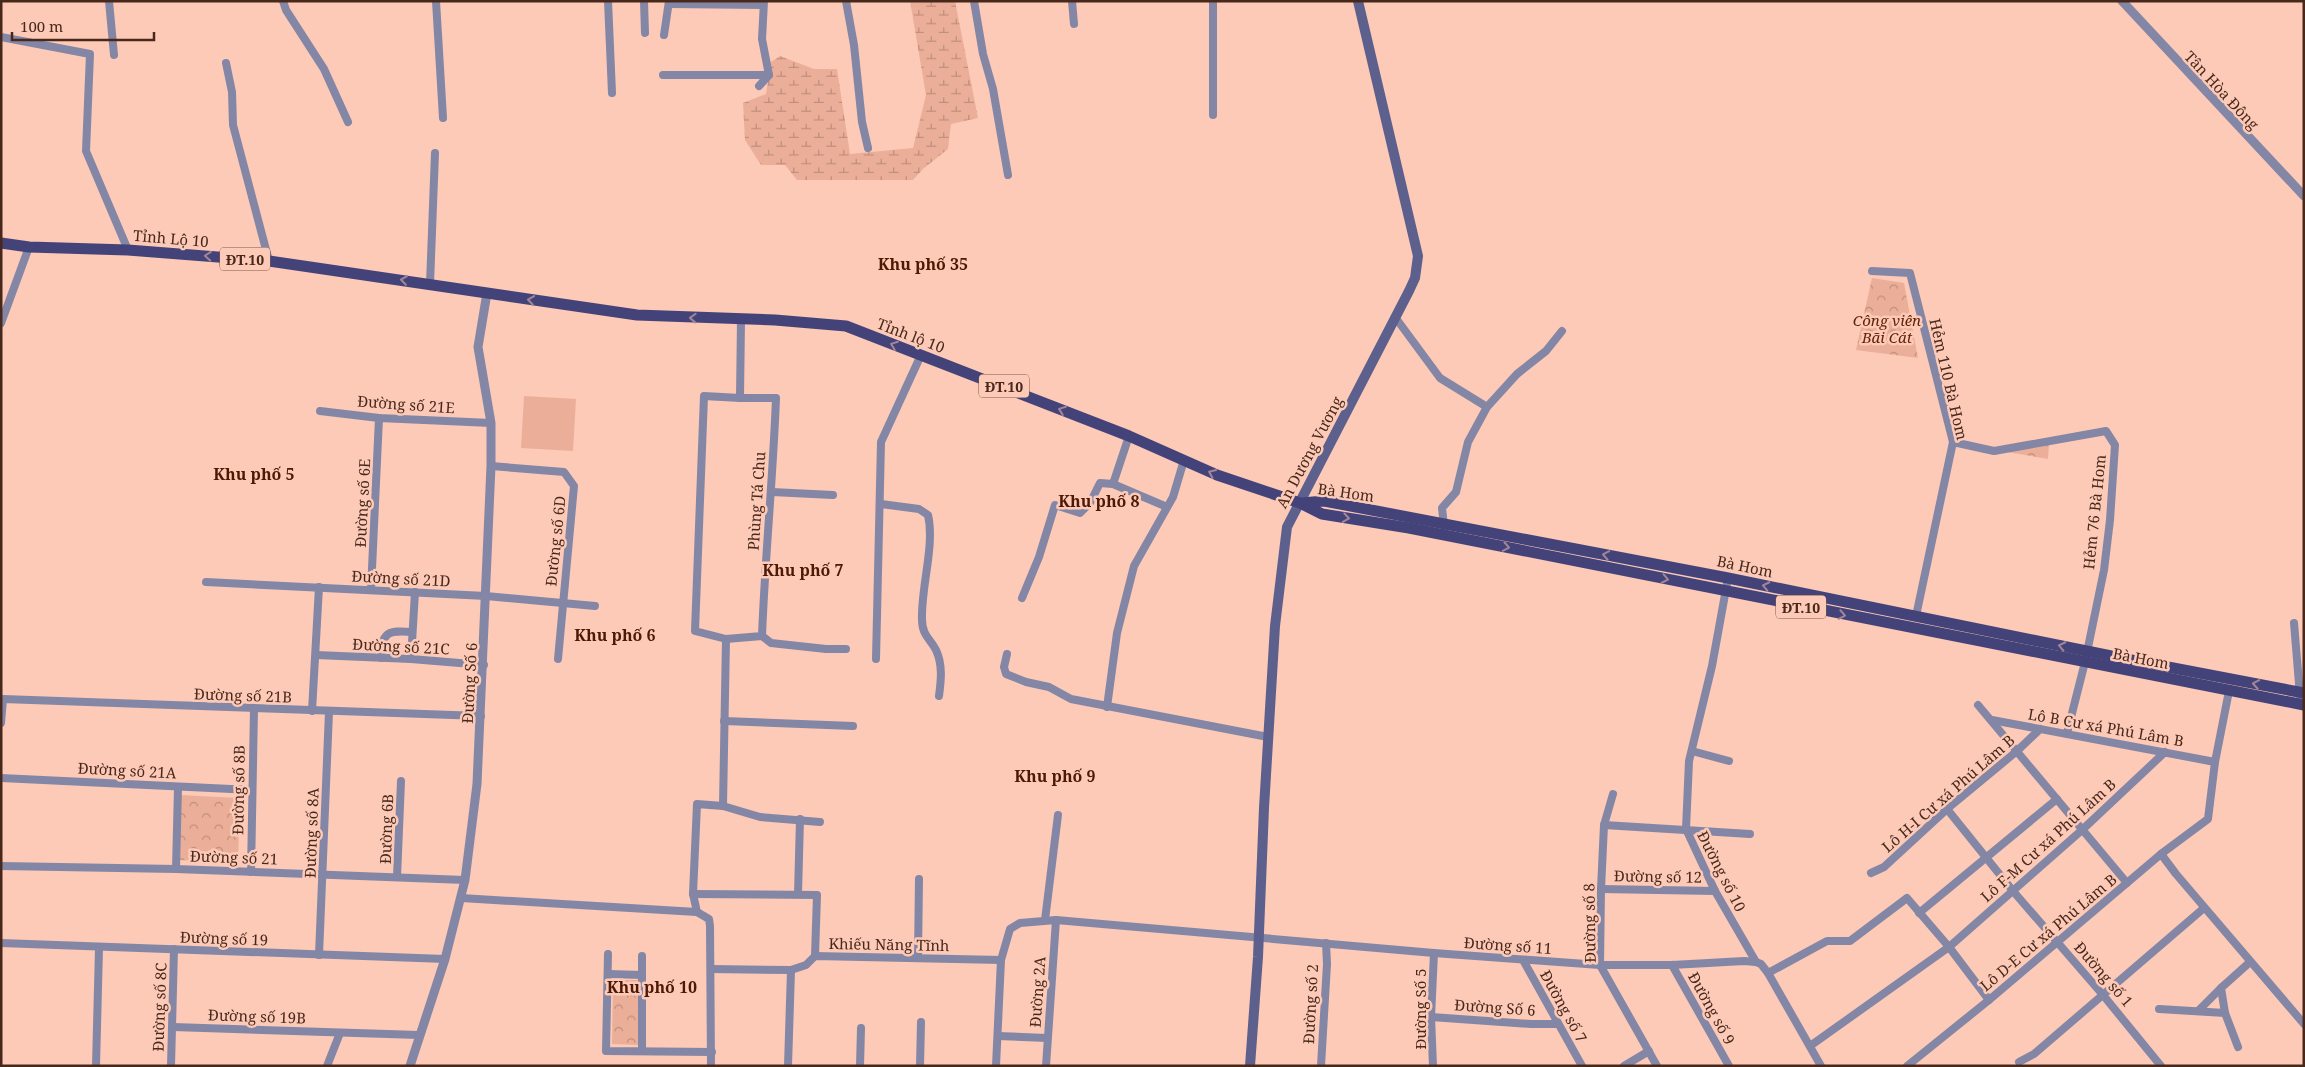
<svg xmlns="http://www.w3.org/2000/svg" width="2305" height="1067" font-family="'Noto Serif',serif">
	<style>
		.wetland { fill: url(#wetland-marsh) }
		.park { fill: url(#park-crowns) }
		.garden { fill: #ebaf99 }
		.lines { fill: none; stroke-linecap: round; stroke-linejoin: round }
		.minor { stroke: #8486a6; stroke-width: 8 }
		.tertiary { stroke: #8486a6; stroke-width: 9 }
		.secondary { stroke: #5d608d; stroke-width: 10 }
		.primary { stroke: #43437a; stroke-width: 11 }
		.oneway { stroke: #a08698 }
		.labels { text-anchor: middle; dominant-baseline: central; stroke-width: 5; stroke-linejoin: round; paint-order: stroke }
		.shield { fill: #fccab7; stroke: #7f594a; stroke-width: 1 }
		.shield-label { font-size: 14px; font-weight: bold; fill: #49281c }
		.street-label { font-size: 15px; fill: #49281c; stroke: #fccab7 }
		.park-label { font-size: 15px; font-style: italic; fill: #612205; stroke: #fccab7 }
		.neighbourhood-label { font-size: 16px; font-weight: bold; fill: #4d1904; stroke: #fccab7 }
	</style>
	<defs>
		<pattern id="wetland-marsh" width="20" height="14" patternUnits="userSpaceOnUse" patternTransform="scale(1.25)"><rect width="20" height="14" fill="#ebaf99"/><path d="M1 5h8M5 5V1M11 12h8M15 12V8" fill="none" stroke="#c08e7c"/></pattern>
		<pattern id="park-crowns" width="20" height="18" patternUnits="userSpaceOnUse" patternTransform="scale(1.25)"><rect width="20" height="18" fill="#ebaf99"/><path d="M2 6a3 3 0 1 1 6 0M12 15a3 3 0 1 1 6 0" fill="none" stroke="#c08e7c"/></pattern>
	</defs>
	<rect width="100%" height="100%" fill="#fccab7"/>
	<path class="wetland" d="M910,1H955L978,118L951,124L948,149L923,169L913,180H797L785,165H761L745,140L743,103L766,94L771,62L780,56L814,69H837L850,154L913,148L926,95Z"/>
	<g class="park">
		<path d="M1872,278L1904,283L1918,358L1856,350Z"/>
		<path d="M2049,444L2048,459L2007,452Z"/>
		<path d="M179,795L240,798L238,863L178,860Z"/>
		<path d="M613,980H638V1045L612,1044Z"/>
	</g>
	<path class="garden" d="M524,396L576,399L573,451L521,448Z"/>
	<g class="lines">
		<g class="minor">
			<path d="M109,1L114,55"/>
			<path d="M283,1L286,10L324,69L348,122"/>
			<path d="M436,1L443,118"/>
			<path d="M608,1L612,93"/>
			<path d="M644,1L645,33"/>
			<path d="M846,1L854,45L862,122L868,148"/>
			<path d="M974,1L983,54L993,89L1008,175"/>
			<path d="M1072,1L1074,24"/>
			<path d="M1213,1V115"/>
			<path d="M669,4L763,5"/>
			<path d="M664,35L669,1"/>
			<path d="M1,37L90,54L86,151L128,250"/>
			<path d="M226,63L232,92L233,125L269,261"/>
			<path d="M663,75H769"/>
			<path d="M759,86L769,75L762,39L764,1"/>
			<path d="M1872,271L1910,273L1953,442L1916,616"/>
			<path d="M430,284L435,153"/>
			<path d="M1395,317L1440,378L1487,407"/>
			<path d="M1,323L29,247"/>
			<path d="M320,411L379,418L491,423"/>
			<path d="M1953,442L1994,451L2106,431L2115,445L2110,520L2104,570L2085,662L2067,733"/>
			<path d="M491,466L564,472L574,486L558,659"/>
			<path d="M1113,484L1167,507"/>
			<path d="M772,492L833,495"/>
			<path d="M881,504L919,509L928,515C935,545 921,587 922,619C922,636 930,638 936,650C943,665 941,681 939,696"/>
			<path d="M1444,526L1442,508L1456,492L1468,442L1487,407L1517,374L1546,351L1562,331"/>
			<path d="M1728,578L1712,666L1689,761L1686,829L1715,891L1756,962L1761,964L1768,973L1821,1066"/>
			<path d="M206,582L486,596L595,606"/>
			<path d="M371,590L379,418"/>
			<path d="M1022,598L1039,557L1055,505L1080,513L1090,503L1100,483L1113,484L1129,436"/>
			<path d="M2294,623L2300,696"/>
			<path d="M762,636L771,643L826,649H846"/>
			<path d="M726,639L762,636C765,557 773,478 776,398H740"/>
			<path d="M1007,654L1004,667L1006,674L1026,682L1049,687L1071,699L1268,737"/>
			<path d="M316,655L411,659L484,665"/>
			<path d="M381,658C382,632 387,630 412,632"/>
			<path d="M411,659L415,592"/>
			<path d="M876,659L881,442L921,355"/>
			<path d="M1978,705L2127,883"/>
			<path d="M1107,707L1117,633L1134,566L1173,497L1184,460"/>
			<path d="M312,711L319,587"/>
			<path d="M1992,720L2215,762"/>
			<path d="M724,721L853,726"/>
			<path d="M1,723L3,699L481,716"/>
			<path d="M1692,751L1729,761"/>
			<path d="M1,778L252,790"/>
			<path d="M1613,794L1604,825L1601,889L1600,965L1657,1066"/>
			<path d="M723,806L760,817L820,822"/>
			<path d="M1947,809L2013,891L2103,995L2161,1066"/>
			<path d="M1604,825L1750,834"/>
			<path d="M2161,854L2176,874L2304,1024"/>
			<path d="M1,866L176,869L465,880"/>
			<path d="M176,869L178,787"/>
			<path d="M251,872L254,709"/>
			<path d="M1871,873L1884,867L1947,809L2017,751L2040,729"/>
			<path d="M397,877L401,781"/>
			<path d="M1601,889L1715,891"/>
			<path d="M693,894L817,895L815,956"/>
			<path d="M798,894L800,819"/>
			<path d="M461,898L697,912L709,919L710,926L711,1066"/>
			<path d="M697,912L693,894L697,804L723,806L726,639L695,631L704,396L740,398L741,320"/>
			<path d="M1919,913L2057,799"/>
			<path d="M1045,920L1058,815"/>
			<path d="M1,943L445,959"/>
			<path d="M608,954L606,1051L712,1052"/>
			<path d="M319,955L329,712"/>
			<path d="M918,957L919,879"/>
			<path d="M1523,960L1582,1066"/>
			<path d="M1672,965L1729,1066"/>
			<path d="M711,969L791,970L806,965L815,956L1001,960"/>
			<path d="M1768,973L1827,941H1850L1907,898L1949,947L1989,1000"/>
			<path d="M608,974L642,975"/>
			<path d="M2159,1009L2225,1013"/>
			<path d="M2198,1011L2221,988"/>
			<path d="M1431,1017L1531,1024H1558"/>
			<path d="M173,1027L419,1035"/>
			<path d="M998,1036L1047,1038"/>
			<path d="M1810,1046L1949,947L2082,830L2165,752"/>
			<path d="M2238,1047L2225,1013L2221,988L2250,962"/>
			<path d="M642,1051V956"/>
			<path d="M2019,1062L2034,1054L2204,908"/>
			<path d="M96,1066L99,948"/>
			<path d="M171,1066L174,949"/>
			<path d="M327,1066L340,1033"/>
			<path d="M788,1066L791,970"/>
			<path d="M860,1066L861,1028"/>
			<path d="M920,1066L921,1022"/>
			<path d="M996,1066L1001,960L1010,929L1020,923L1056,920L1434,953L1600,965H1672L1744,961L1756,962"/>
			<path d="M1046,1066L1056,920"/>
			<path d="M1321,1066L1327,964L1326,943"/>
			<path d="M1433,1066L1431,1017L1434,953"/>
			<path d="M1624,1066L1649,1051"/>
			<path d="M1907,1066L1989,1000L2161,854L2208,819L2215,762L2229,691"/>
		</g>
		<g class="tertiary">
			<path d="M2122,1L2304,196"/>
			<path d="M410,1066L445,959L465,880L477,784L491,466V423L478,347L487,293"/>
		</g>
		<path class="secondary" d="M1250,1066L1258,957L1264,808L1275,626L1287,527L1409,291L1415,278L1418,256L1358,1"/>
		<g class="primary">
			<path d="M1,243L29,247L128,250L269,261L637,315L775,320L846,326L1129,436L1217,475L1300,503L1322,514L1409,528L2304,705"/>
			<path d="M1302,503L1324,501L1728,578L2126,659L2304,693"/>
		</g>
	</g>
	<defs><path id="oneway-chevron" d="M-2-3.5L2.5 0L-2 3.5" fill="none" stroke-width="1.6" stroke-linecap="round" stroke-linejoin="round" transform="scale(1.25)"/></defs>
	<g class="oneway">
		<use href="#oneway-chevron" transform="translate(208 256) rotate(-176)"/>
		<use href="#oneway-chevron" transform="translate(404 280) rotate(-172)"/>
		<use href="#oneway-chevron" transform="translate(531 300) rotate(-172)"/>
		<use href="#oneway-chevron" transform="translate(693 318) rotate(-178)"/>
		<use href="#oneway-chevron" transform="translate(894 345) rotate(-159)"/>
		<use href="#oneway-chevron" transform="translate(1062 410) rotate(-159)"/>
		<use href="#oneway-chevron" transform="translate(1212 473) rotate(-156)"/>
		<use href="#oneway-chevron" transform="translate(1346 518) rotate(9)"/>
		<use href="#oneway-chevron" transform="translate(1506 547) rotate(11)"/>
		<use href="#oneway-chevron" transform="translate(1606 555) rotate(-169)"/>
		<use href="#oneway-chevron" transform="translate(1665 579) rotate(12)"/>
		<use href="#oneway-chevron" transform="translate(1766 586) rotate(-168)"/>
		<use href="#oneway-chevron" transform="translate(1842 615) rotate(11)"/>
		<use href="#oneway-chevron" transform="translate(2062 646) rotate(-168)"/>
		<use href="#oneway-chevron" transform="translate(2256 684) rotate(-170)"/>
	</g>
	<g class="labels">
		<g class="shield">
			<rect x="220" y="247.5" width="50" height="23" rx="4"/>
			<rect x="979" y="374.5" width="50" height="23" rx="4"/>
			<rect x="1776" y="595.5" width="50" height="23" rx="4"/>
		</g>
		<g class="shield-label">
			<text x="245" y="259">ĐT.10</text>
			<text x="1004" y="386">ĐT.10</text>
			<text x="1801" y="607">ĐT.10</text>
		</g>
		<g class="street-label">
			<text transform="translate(2222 90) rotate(47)">Tân Hòa Đông</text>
			<text transform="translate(171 238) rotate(5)">Tỉnh Lộ 10</text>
			<text transform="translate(911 335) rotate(21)">Tỉnh lộ 10</text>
			<text transform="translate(1949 379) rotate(77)">Hẻm 110 Bà Hom</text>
			<text transform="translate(406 404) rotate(4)">Đường số 21E</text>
			<text transform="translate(1309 452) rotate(-62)">An Dương Vương</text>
			<text transform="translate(1346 492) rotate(8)">Bà Hom</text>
			<text transform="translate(756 501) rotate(-86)">Phùng Tá Chu</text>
			<text transform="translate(362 503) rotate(-87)">Đường số 6E</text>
			<text transform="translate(2094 512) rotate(-84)">Hẻm 76 Bà Hom</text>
			<text transform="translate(555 541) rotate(-84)">Đường số 6D</text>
			<text transform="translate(1745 566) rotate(12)">Bà Hom</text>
			<text transform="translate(401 578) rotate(3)">Đường số 21D</text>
			<text transform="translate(401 646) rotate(3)">Đường số 21C</text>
			<text transform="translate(2141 658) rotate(11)">Bà Hom</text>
			<text transform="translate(469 683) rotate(-87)">Đường Số 6</text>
			<text transform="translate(243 695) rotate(2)">Đường số 21B</text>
			<text transform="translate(2106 727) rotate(10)">Lô B Cư xá Phú Lâm B</text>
			<text transform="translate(127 770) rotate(3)">Đường số 21A</text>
			<text transform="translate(238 790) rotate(-89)">Đường số 8B</text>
			<text transform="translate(1948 793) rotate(-41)">Lô H-I Cư xá Phú Lâm B</text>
			<text transform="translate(386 829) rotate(-88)">Đường 6B</text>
			<text transform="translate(311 833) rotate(-88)">Đường số 8A</text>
			<text transform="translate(2048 840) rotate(-42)">Lô F-M Cư xá Phú Lâm B</text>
			<text transform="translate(234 857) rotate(2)">Đường số 21</text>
			<text transform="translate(1722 871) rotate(63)">Đường số 10</text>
			<text transform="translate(1658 876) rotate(1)">Đường số 12</text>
			<text transform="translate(1589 923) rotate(-91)">Đường số 8</text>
			<text transform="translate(2048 932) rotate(-40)">Lô D-E Cư xá Phú Lâm B</text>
			<text transform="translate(224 938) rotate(2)">Đường số 19</text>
			<text transform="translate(889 944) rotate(1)">Khiếu Năng Tĩnh</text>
			<text transform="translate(1508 945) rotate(4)">Đường số 11</text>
			<text transform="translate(2104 974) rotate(49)">Đường số 1</text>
			<text transform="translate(1037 992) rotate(-86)">Đường 2A</text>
			<text transform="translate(1310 1004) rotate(-87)">Đường số 2</text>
			<text transform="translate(1564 1006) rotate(61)">Đường số 7</text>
			<text transform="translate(159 1007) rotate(-88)">Đường số 8C</text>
			<text transform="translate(1495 1007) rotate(4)">Đường Số 6</text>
			<text transform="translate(1712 1008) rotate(61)">Đường số 9</text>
			<text transform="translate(1420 1009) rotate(-90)">Đường Số 5</text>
			<text transform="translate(257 1016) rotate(2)">Đường số 19B</text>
		</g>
		<g class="park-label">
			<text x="1887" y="320">Công viên<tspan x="1887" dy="17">Bãi Cát</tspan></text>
		</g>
		<g class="neighbourhood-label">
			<text x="923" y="264">Khu phố 35</text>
			<text x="254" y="474">Khu phố 5</text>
			<text x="1099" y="501">Khu phố 8</text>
			<text x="803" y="570">Khu phố 7</text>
			<text x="615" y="635">Khu phố 6</text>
			<text x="1055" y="776">Khu phố 9</text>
			<text x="652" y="987">Khu phố 10</text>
		</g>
	</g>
	<rect width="2305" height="1067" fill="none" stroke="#49281c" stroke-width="5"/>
	<path d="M12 32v8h142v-8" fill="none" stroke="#49281c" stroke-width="2.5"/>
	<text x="20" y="32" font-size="15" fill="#49281c" stroke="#fccab7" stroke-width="4" paint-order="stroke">100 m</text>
</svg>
